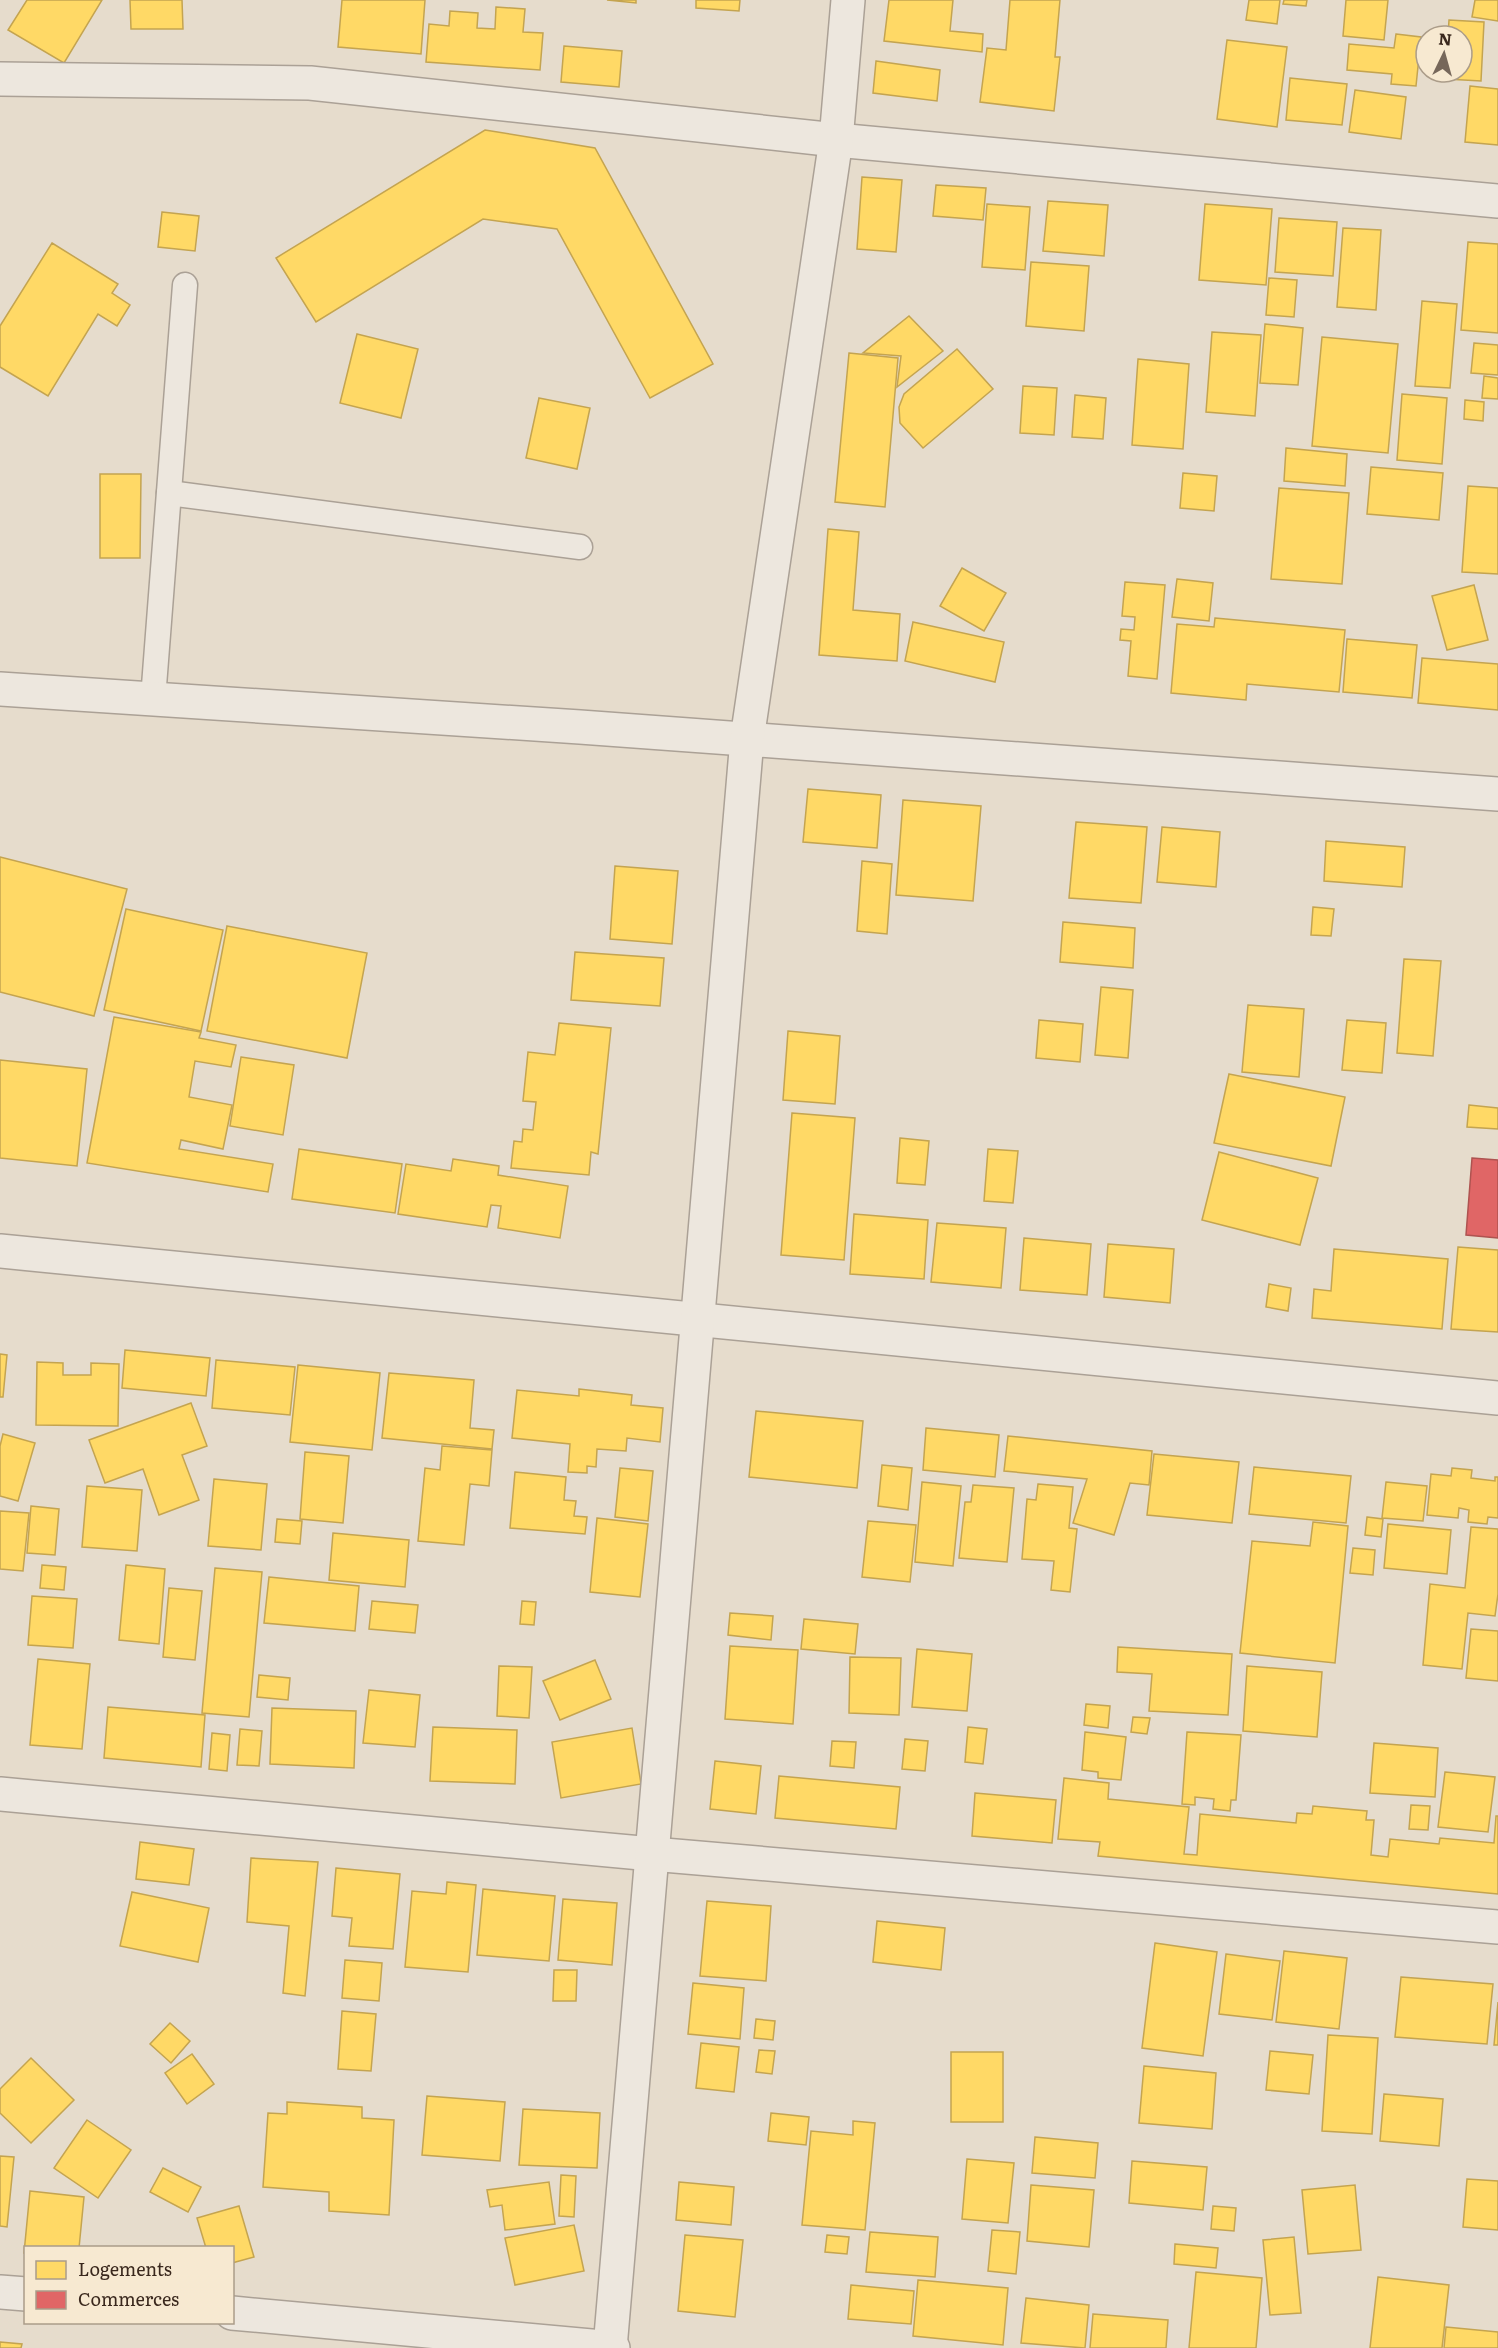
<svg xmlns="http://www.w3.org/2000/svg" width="1498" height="2348" font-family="Literata,serif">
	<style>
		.homes { fill: #ffd966; stroke: #c4a450; stroke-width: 1.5 }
		.shops { fill: #e06666; stroke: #ae5350; stroke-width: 1.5 }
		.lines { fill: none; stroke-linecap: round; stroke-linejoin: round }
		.service-casing { stroke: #aba196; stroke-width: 27 }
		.minor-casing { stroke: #aba196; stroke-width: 36 }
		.service { stroke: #ede7de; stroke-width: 24 }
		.minor { stroke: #ede7de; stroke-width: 33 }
	</style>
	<rect width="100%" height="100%" fill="#e6dccc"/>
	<g class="homes">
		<path d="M27,0H102L64,63L8,30Z"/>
		<path d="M130,0H182L183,29H131Z"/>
		<path d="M342,0H425L421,54L338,47Z"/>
		<path d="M607,0H636V3Z"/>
		<path d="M696,0H740L739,11L696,8Z"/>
		<path d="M889,0H953L950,31L983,34L982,52L884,41Z"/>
		<path d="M1010,0H1060L1055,57H1060L1054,111L980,102L987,48L1006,50Z"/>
		<path d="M1249,0H1280L1277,24L1246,20Z"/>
		<path d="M1284,0H1307L1306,6L1283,4Z"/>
		<path d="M1346,0H1388L1384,40L1343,36Z"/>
		<path d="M1475,0H1498V21L1472,17Z"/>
		<path d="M496,7L525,9L523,32L543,33L540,70L426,62L429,24L449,26L450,11L478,13L477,28L495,29Z"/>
		<path d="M1449,20L1484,22L1481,81L1446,79V72H1462V36H1448Z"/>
		<path d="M1396,34L1421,37L1416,86L1391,84L1392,74L1347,70L1349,44L1394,48Z"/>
		<path d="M1227,40L1287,47L1277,127L1217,119Z"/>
		<path d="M564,46L622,51L619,87L561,82Z"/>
		<path d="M876,61L940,70L937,101L873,93Z"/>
		<path d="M1290,78L1347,84L1342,125L1286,120Z"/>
		<path d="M1470,86L1498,89V145L1465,142Z"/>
		<path d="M1355,90L1406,97L1401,139L1349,132Z"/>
		<path d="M485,130L595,148L713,364L650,398L557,229L483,219L316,322L276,258Z"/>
		<path d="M862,177L902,180L896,252L857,249Z"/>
		<path d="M936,185L986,188L983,220L933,216Z"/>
		<path d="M1048,201L1108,205L1104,256L1043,251Z"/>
		<path d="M987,204L1030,207L1025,270L982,267Z"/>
		<path d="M1205,204L1272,209L1266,285L1199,280Z"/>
		<path d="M162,212L199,216L195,251L158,247Z"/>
		<path d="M1279,218L1337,222L1333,276L1275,272Z"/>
		<path d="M1343,228L1381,230L1376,310L1337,307Z"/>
		<path d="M1468,242L1498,244V333L1461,330Z"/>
		<path d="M52,243L118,284L112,293L130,305L117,326L98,314L48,396L0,367V326Z"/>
		<path d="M1031,262L1089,266L1084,331L1026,326Z"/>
		<path d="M1269,278L1297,280L1294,317L1266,315Z"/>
		<path d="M1422,301L1457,304L1450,388L1415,386Z"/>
		<path d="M909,316L943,351L897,387L901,356L863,353Z"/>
		<path d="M1265,324L1303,328L1298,385L1260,383Z"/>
		<path d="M1212,332L1261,335L1255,416L1206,412Z"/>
		<path d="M357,334L418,349L401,418L340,403Z"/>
		<path d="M1322,337L1398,344L1388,453L1312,446Z"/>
		<path d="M1474,343L1498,345V375L1471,373Z"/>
		<path d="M957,349L993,389L923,448L900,423L899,407L904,394Z"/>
		<path d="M849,353L898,358L885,507L835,502Z"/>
		<path d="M1138,359L1189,364L1183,449L1132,445Z"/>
		<path d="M1484,376L1498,378V399L1482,398Z"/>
		<path d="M1023,386L1057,388L1054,435L1020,433Z"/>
		<path d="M1402,394L1447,398L1442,464L1397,460Z"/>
		<path d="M1075,395L1106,398L1103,439L1072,437Z"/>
		<path d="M539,398L590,408L577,469L526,458Z"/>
		<path d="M1465,400L1484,402L1483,421L1464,419Z"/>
		<path d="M1286,448L1347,454L1345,486L1284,481Z"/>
		<path d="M1371,467L1443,473L1439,520L1367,514Z"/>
		<path d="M1183,473L1217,476L1214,511L1180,508Z"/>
		<path d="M100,474H141L140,558H100Z"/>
		<path d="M1468,486L1498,488V574L1462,572Z"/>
		<path d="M1279,488L1349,493L1342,584L1271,579Z"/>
		<path d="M828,529L859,532L853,610L900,614L897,661L819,655Z"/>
		<path d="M962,568L1006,593L984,631L940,606Z"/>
		<path d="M1177,579L1213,583L1209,621L1172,617Z"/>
		<path d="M1125,582L1165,585L1157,679L1128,676L1131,641L1120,640L1121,629L1134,630L1135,617L1122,616Z"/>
		<path d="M1474,585L1488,640L1447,650L1432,596Z"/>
		<path d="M1215,618L1345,630L1339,692L1247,684L1246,700L1171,693L1177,624L1214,627Z"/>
		<path d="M913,622L1004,642L995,682L905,661Z"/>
		<path d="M1347,639L1417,645L1412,698L1343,692Z"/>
		<path d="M1422,658L1498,664V710L1418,703Z"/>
		<path d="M808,789L881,795L877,848L803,842Z"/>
		<path d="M903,800L981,806L973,901L896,895Z"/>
		<path d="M1076,822L1147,827L1141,903L1069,898Z"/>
		<path d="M1162,827L1220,832L1216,887L1157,882Z"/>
		<path d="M1326,841L1405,847L1402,887L1324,881Z"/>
		<path d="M0,857L127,889L94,1016L0,992Z"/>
		<path d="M862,861L892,864L887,934L857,931Z"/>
		<path d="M615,866L678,871L672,944L610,939Z"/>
		<path d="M1313,907L1334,909L1331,936L1311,935Z"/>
		<path d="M126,909L223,930L201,1031L104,1010Z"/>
		<path d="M1063,922L1135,928L1133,968L1060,962Z"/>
		<path d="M227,926L367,953L347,1058L207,1031Z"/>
		<path d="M575,952L664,958L660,1006L571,1000Z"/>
		<path d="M1404,959L1441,961L1433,1056L1397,1053Z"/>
		<path d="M1101,987L1133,990L1128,1058L1095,1055Z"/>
		<path d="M1248,1005L1304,1009L1299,1077L1242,1072Z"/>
		<path d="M114,1017L201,1032L199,1038L236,1045L231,1067L195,1061L189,1097L232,1105L223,1149L181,1140L179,1149L273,1164L268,1192L87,1163Z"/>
		<path d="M1039,1020L1083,1024L1080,1062L1036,1058Z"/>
		<path d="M1347,1020L1386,1023L1382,1073L1342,1070Z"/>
		<path d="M559,1023L611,1028L598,1154L591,1152L589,1175L511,1168L514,1141L522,1142L523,1129L533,1130L536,1102L523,1101L528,1052L555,1055Z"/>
		<path d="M788,1031L840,1036L835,1104L783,1100Z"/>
		<path d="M241,1057L294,1065L283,1135L230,1126Z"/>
		<path d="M0,1060L87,1069L77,1166L0,1158Z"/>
		<path d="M1229,1074L1345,1097L1331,1166L1214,1143Z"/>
		<path d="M1469,1105L1498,1108V1129L1467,1127Z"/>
		<path d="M792,1113L855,1118L844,1260L781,1255Z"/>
		<path d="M900,1138L929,1141L925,1185L897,1183Z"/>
		<path d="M299,1149L402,1164L395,1213L292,1199Z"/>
		<path d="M988,1149L1018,1151L1013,1203L984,1201Z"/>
		<path d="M1219,1152L1318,1178L1300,1245L1202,1220Z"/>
		<path d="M453,1159L499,1166L498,1175L568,1186L560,1238L498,1228L501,1206L491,1205L487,1227L398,1214L406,1164L451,1171Z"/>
		<path d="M854,1214L928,1220L924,1279L850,1274Z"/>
		<path d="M937,1223L1006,1228L1001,1288L931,1282Z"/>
		<path d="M1024,1238L1091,1244L1087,1295L1020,1290Z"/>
		<path d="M1108,1244L1174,1249L1170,1303L1104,1297Z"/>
		<path d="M1458,1247L1498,1250V1332L1451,1329Z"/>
		<path d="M1334,1249L1448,1259L1442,1329L1312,1318L1314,1289L1331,1291Z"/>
		<path d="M1269,1284L1291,1288L1288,1311L1266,1307Z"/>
		<path d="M125,1350L210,1358L206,1396L122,1388Z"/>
		<path d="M0,1354L7,1355L3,1397H0Z"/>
		<path d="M216,1360L295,1367L290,1415L212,1408Z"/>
		<path d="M37,1362L63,1363V1375H91V1363L119,1364L118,1426L36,1425Z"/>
		<path d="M298,1365L380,1373L372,1450L290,1442Z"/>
		<path d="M389,1373L474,1380L470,1428L494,1430L492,1449L382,1438Z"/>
		<path d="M579,1389L632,1395L631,1405L663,1408L660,1442L627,1438L626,1451L597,1449L596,1467L587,1466V1473L568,1472L570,1444L512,1438L517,1390L579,1396Z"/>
		<path d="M191,1403L207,1446L182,1455L199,1500L159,1515L143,1469L105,1483L89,1440Z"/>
		<path d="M756,1411L863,1421L857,1488L749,1477Z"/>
		<path d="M926,1428L999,1435L995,1477L923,1470Z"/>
		<path d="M3,1434L35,1443L18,1501L0,1496V1446Z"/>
		<path d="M1008,1436L1152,1451L1149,1485L1130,1483L1114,1535L1073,1523L1087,1479L1004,1471Z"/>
		<path d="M442,1446L492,1450L489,1486L470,1484L464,1545L418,1541L425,1468L440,1470Z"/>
		<path d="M305,1452L349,1456L343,1523L300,1519Z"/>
		<path d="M1154,1454L1239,1462L1232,1523L1147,1515Z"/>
		<path d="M882,1465L912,1468L908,1510L878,1506Z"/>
		<path d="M1254,1467L1351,1476L1346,1523L1249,1514Z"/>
		<path d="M620,1468L653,1471L648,1521L615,1517Z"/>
		<path d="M1452,1468L1472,1470L1471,1478L1495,1481V1477H1498V1518L1488,1517L1487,1524L1468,1522L1469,1510L1459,1508L1458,1518L1427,1515L1431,1474L1451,1476Z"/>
		<path d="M515,1472L566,1477L564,1500L576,1501L574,1516L587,1517L585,1534L510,1528Z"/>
		<path d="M214,1479L267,1484L261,1550L208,1546Z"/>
		<path d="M922,1482L961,1486L953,1566L915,1562Z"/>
		<path d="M1386,1482L1427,1486L1423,1521L1382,1518Z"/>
		<path d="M1038,1484L1073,1487L1069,1528L1077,1529L1070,1592L1051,1590L1054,1561L1022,1559L1027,1499L1036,1500Z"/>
		<path d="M973,1485L1014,1488L1007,1562L959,1558L965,1502H971Z"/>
		<path d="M87,1486L142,1490L137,1551L82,1547Z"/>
		<path d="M31,1506L59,1509L55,1555L27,1553Z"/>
		<path d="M0,1511L29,1513L23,1571L0,1569Z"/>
		<path d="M1367,1517L1383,1519L1381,1537L1365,1535Z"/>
		<path d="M597,1518L648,1524L640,1597L590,1592Z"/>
		<path d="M277,1519L302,1521L300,1544L275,1542Z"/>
		<path d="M868,1521L916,1525L910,1582L862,1577Z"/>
		<path d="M1313,1522L1348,1526L1335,1663L1240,1653L1252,1541L1310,1546Z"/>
		<path d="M1388,1524L1451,1530L1447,1574L1384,1568Z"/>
		<path d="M1471,1527L1498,1529V1594L1495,1616L1468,1613L1462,1669L1423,1665L1430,1584L1465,1588Z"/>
		<path d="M333,1533L409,1540L405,1587L329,1580Z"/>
		<path d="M1353,1548L1375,1550L1373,1575L1350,1573Z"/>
		<path d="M42,1565L66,1567L64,1590L40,1588Z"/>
		<path d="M126,1565L165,1569L159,1644L119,1640Z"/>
		<path d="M215,1568L262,1572L249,1717L202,1713Z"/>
		<path d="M269,1577L359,1586L355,1631L264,1623Z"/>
		<path d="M169,1588L202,1591L195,1660L163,1657Z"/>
		<path d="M32,1596L77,1599L73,1648L28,1645Z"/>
		<path d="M372,1601L418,1605L415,1633L369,1629Z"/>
		<path d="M522,1601L536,1602L534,1625L520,1624Z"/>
		<path d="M730,1613L773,1616L771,1640L728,1635Z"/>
		<path d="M804,1619L858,1624L855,1654L801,1649Z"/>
		<path d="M1471,1629L1498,1631V1681L1466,1678Z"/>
		<path d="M730,1646L798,1650L793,1724L725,1719Z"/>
		<path d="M1118,1647L1232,1654L1228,1715L1149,1711L1152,1674L1117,1672Z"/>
		<path d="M917,1649L972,1654L967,1711L912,1707Z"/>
		<path d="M850,1657L901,1658L899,1715L849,1713Z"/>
		<path d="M38,1659L90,1664L82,1749L30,1745Z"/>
		<path d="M595,1660L611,1699L560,1720L543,1681Z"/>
		<path d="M499,1666L532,1667L529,1718L497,1716Z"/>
		<path d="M1247,1666L1322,1672L1317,1737L1243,1731Z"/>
		<path d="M259,1675L290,1678L288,1700L257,1697Z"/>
		<path d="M369,1690L420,1695L415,1747L363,1743Z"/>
		<path d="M1086,1704L1110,1706L1108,1728L1084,1725Z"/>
		<path d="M108,1707L205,1715L201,1767L104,1758Z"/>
		<path d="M272,1708L356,1711L354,1768L270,1764Z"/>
		<path d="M1133,1717L1150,1718L1147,1734L1131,1732Z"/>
		<path d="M433,1727L517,1730L515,1784L430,1781Z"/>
		<path d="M968,1727L987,1729L983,1764L965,1762Z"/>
		<path d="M632,1728L641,1784L561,1798L552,1742Z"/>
		<path d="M240,1729L262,1731L259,1766L237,1765Z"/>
		<path d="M1085,1732L1126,1737L1121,1780L1098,1778V1772L1082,1770Z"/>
		<path d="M1187,1732L1241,1735L1236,1800H1231L1230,1811L1213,1809L1214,1799L1195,1797V1805L1182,1804Z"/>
		<path d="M212,1733L230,1735L227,1771L209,1769Z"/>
		<path d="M905,1739L928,1741L925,1771L902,1769Z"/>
		<path d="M832,1741L856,1742L854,1768L830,1766Z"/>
		<path d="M1374,1743L1438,1748L1435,1797L1370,1793Z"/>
		<path d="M715,1761L761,1766L756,1814L710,1809Z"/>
		<path d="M1445,1772L1495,1777L1488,1832L1438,1827Z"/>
		<path d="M779,1776L900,1787L896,1829L775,1818Z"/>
		<path d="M1064,1778L1109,1783L1108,1799L1189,1807L1184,1854L1197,1855L1200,1814L1296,1823L1297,1813L1312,1814L1313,1806L1367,1811L1366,1820H1374L1371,1855L1388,1857L1390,1839L1439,1844L1440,1838L1494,1843L1496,1816H1498V1894L1098,1856L1100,1842L1058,1839Z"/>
		<path d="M975,1793L1056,1800L1052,1843L972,1836Z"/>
		<path d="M1411,1805L1430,1806L1428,1830L1409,1829Z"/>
		<path d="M140,1842L194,1849L189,1885L136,1879Z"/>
		<path d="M251,1858L318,1862L305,1996L283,1993L289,1926L247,1922Z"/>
		<path d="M336,1868L400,1874L393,1949L349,1946L352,1918L332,1916Z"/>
		<path d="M447,1882L476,1885L468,1972L405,1967L412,1891L446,1894Z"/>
		<path d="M483,1889L555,1896L549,1961L477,1955Z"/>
		<path d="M132,1892L209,1908L198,1962L120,1946Z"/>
		<path d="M563,1899L617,1903L612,1965L558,1960Z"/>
		<path d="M707,1901L771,1906L766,1981L700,1976Z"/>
		<path d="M877,1921L945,1928L941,1970L873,1962Z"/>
		<path d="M1155,1943L1217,1952L1203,2056L1142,2048Z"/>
		<path d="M1284,1951L1347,1958L1339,2029L1276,2022Z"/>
		<path d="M1226,1954L1280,1961L1272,2020L1219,2014Z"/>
		<path d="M345,1960L382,1963L379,2001L342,1998Z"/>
		<path d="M554,1970H577L576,2001H553Z"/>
		<path d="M1401,1977L1493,1984L1487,2044L1395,2037Z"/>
		<path d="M693,1983L744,1988L740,2039L688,2034Z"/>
		<path d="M1498,2002V2045H1494Z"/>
		<path d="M342,2011L376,2014L371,2071L338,2069Z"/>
		<path d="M756,2019L775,2021L773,2040L754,2038Z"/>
		<path d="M170,2023L190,2041L171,2063L150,2044Z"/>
		<path d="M1328,2035L1378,2038L1372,2134L1322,2131Z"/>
		<path d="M701,2043L739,2047L734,2092L696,2088Z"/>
		<path d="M759,2050L775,2051L772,2074L756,2072Z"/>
		<path d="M1270,2051L1313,2055L1309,2094L1266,2090Z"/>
		<rect x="951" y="2052" width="52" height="70"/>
		<path d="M192,2054L214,2084L187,2104L165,2073Z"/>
		<path d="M31,2058L74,2100L31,2143L0,2113V2089Z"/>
		<path d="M1144,2066L1216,2073L1212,2129L1139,2123Z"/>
		<path d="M1384,2094L1443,2099L1439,2146L1380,2141Z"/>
		<path d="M427,2096L505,2102L500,2161L422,2155Z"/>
		<path d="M287,2102L362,2107V2118L394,2120L389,2215L329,2211V2192L263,2187L268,2113L287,2114Z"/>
		<path d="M523,2109L600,2113L597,2168L519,2165Z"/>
		<path d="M771,2113L809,2117L806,2145L768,2141Z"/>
		<path d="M87,2120L131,2150L98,2198L54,2168Z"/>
		<path d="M853,2121L875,2123L865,2230L802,2225L811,2131L853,2135Z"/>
		<path d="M1035,2137L1098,2143L1095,2178L1032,2173Z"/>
		<path d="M0,2156L14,2157L7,2227L0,2226Z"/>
		<path d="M967,2159L1014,2163L1008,2223L962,2219Z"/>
		<path d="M1132,2161L1207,2167L1203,2210L1129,2203Z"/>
		<path d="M163,2168L201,2187L188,2212L150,2192Z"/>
		<path d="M561,2175L576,2176L574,2217L559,2216Z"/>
		<path d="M1467,2179L1498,2181V2230L1463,2227Z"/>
		<path d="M549,2182L555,2224L505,2230L502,2205L490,2207L487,2190Z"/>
		<path d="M679,2182L734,2187L731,2225L676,2220Z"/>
		<path d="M1031,2185L1094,2190L1089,2247L1027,2241Z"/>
		<path d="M1355,2185L1361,2250L1308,2254L1302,2190Z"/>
		<path d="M30,2191L84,2197L79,2248H26V2253H24Z"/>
		<path d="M239,2206L254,2257L232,2263V2248H206L197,2218Z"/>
		<path d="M1213,2206L1236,2208L1234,2231L1211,2229Z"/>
		<path d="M574,2225L584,2271L515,2285L505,2238Z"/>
		<path d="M992,2230L1020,2232L1016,2274L988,2271Z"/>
		<path d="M870,2232L938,2237L935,2277L866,2272Z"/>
		<path d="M685,2235L743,2240L735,2317L678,2311Z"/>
		<path d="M827,2235L849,2237L847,2254L825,2252Z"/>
		<path d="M1294,2237L1301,2313L1270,2315L1263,2240Z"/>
		<path d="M1175,2244L1218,2248L1216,2268L1174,2264Z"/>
		<path d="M1196,2272L1262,2278L1256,2348H1189Z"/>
		<path d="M1378,2277L1449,2285L1442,2348H1370Z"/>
		<path d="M918,2280L1008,2288L1003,2345L913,2336Z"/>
		<path d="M851,2285L914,2291L911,2324L848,2319Z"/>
		<path d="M1026,2298L1089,2305L1085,2348L1021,2343Z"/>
		<path d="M1093,2314L1168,2320L1166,2348H1090Z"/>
		<path d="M1446,2327L1498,2332V2348H1444Z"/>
		<path d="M0,2342L22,2344L21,2348H0Z"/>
	</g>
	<path class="shops" d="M1472,1158L1498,1160V1238L1466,1235Z"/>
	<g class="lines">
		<defs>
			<g id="service">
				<path d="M169,493L580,547"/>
				<path d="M153,699L185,285"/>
			</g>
			<g id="minor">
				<path d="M0,79L310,83L836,140L1498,201"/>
				<path d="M0,689L580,727L1498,794"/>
				<path d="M0,1251L1498,1398"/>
				<path d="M0,1794L652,1854L1498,1927"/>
				<path d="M0,2292L26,2294"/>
				<path d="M232,2313L613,2348"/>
				<path d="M610,2348L747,739L836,140L848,0"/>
			</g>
		</defs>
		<use href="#service" class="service-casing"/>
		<use href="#minor" class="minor-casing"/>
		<use href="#service" class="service"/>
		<use href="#minor" class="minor"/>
	</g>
	<rect x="24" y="2246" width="210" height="78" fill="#f7e9d1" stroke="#ab9c89" stroke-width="1.5"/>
	<rect x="36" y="2261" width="30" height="18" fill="#ffd966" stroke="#ab9c89" stroke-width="1.5"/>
	<text x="78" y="2276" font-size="18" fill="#3a281d">Logements</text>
	<rect x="36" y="2291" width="30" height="18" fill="#e06666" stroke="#ab9c89" stroke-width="1.5"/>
	<text x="78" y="2306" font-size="18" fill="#3a281d">Commerces</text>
	<g transform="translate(1444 54) rotate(5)"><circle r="28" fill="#f7e9d1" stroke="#ab9c89" stroke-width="1.5"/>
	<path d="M0-4.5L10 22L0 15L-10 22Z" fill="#76675a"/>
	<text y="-9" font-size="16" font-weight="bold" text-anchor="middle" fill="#3a281d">N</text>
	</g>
</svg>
